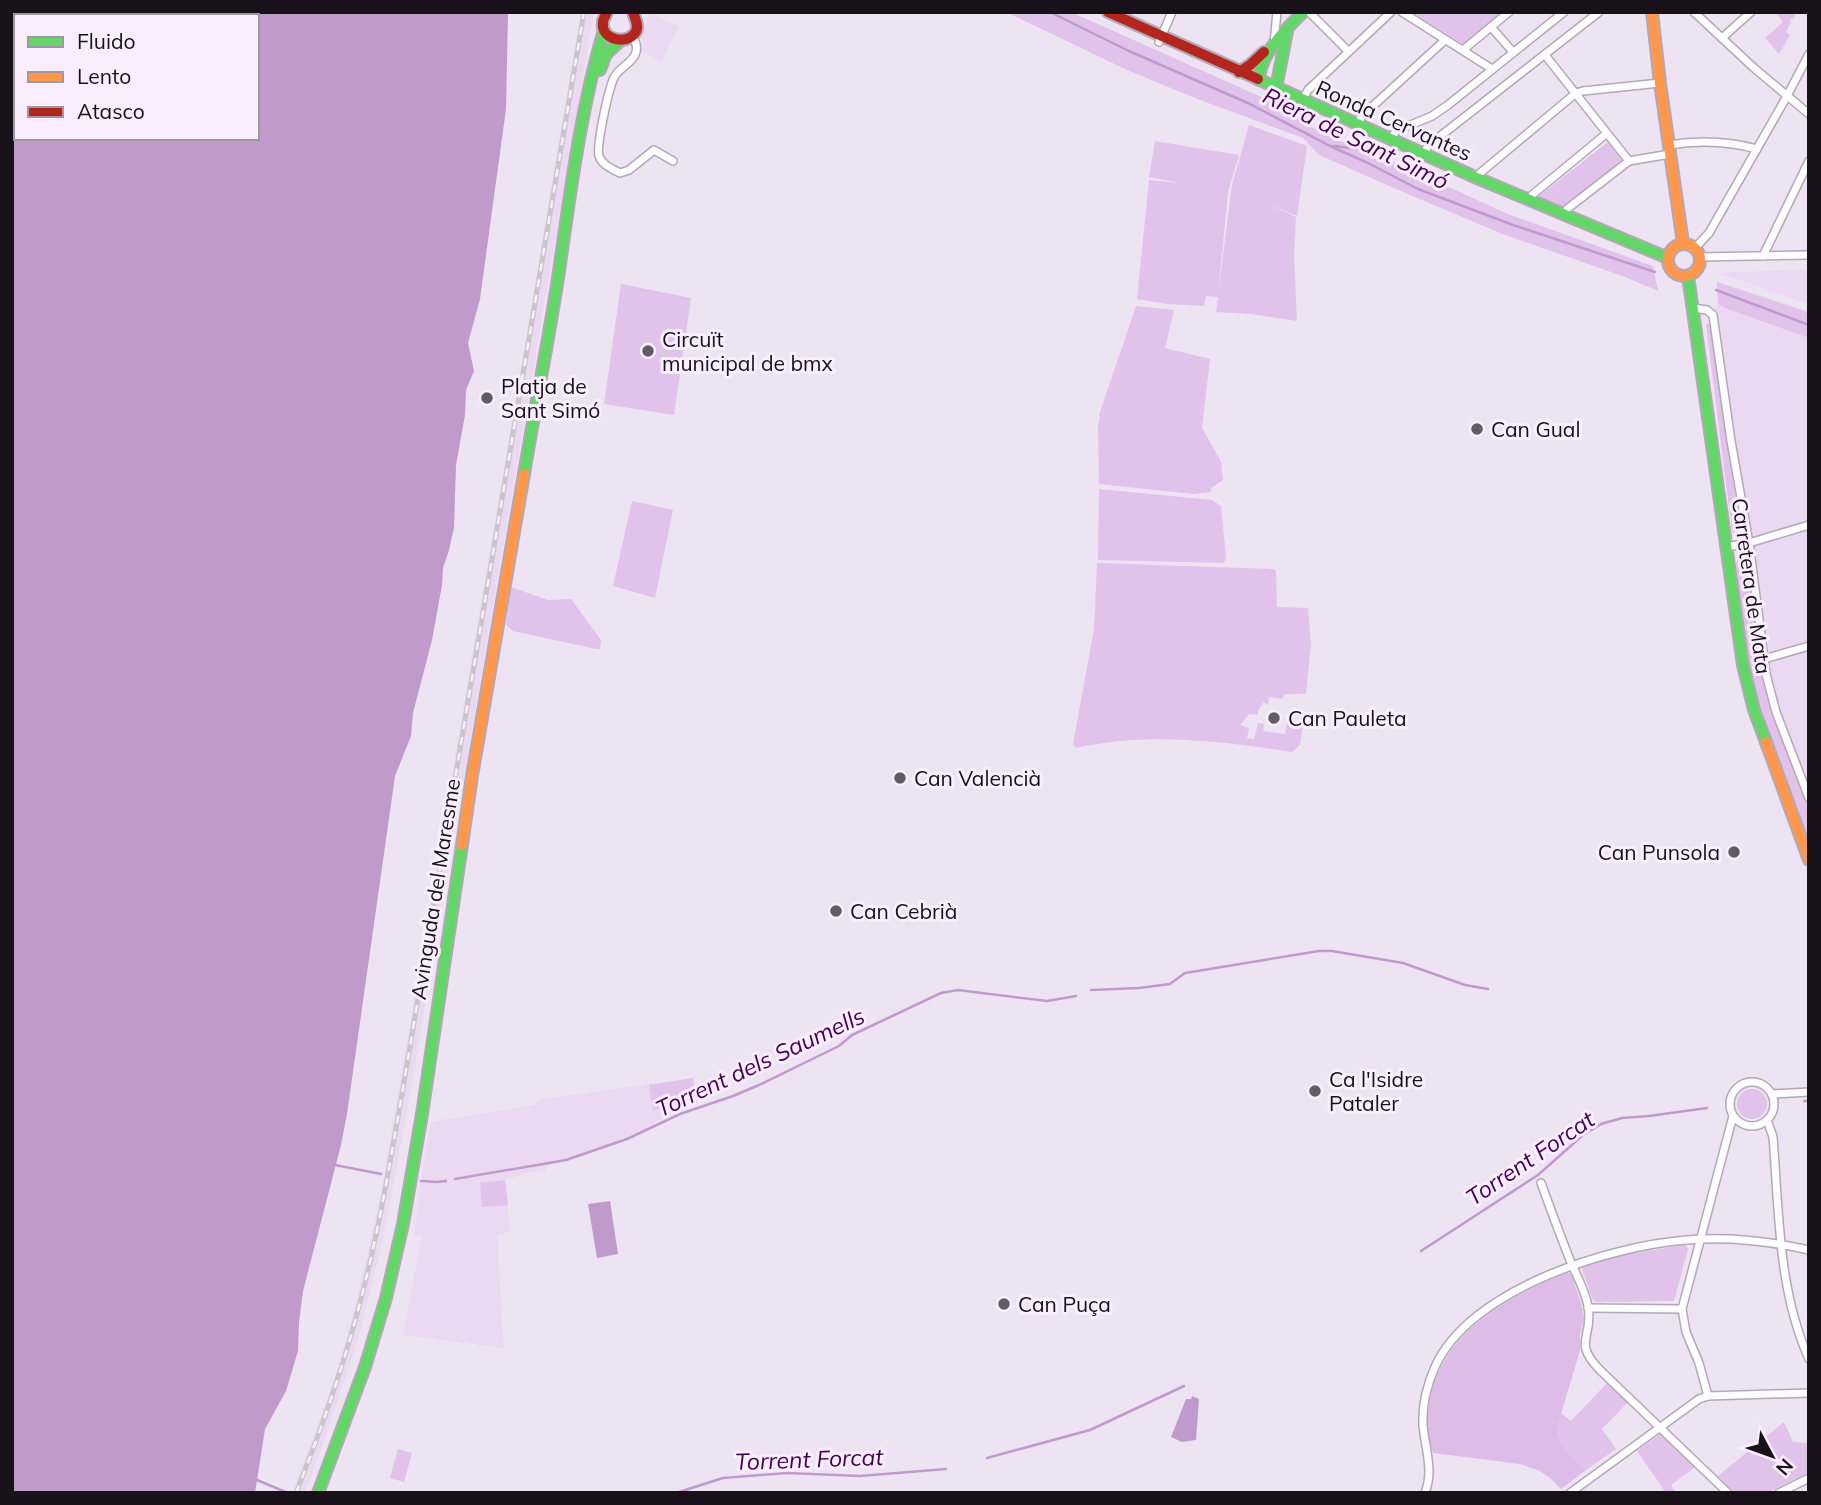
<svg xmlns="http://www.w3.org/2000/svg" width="1821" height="1505" font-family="Mulish,sans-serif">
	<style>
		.built { fill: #ebd9f2 }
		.green { fill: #e0c2ea }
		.forest { fill: #ddbce8 }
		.water { fill: #bf9acb; fill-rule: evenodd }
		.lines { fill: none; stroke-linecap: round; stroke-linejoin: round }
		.stream { stroke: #bf9acb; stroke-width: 2.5 }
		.street-casing { stroke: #b2a9b5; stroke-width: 10 }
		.fast-casing { stroke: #b2a9b5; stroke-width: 14 }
		.slow-casing { stroke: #b2a9b5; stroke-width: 14 }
		.jam-casing { stroke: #b2a9b5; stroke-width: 14 }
		.street { stroke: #fcfbfd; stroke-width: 7 }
		.fast { stroke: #63d668; stroke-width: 10 }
		.slow { stroke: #ff974d; stroke-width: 10 }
		.jam { stroke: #b3261e; stroke-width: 10 }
		.rail-casing { stroke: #c9c5ca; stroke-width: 5 }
		.rail { stroke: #faeefe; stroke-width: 2.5; stroke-dasharray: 8; stroke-linecap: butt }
		.poi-dot { fill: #635a66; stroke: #faeefe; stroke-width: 2.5 }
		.labels { text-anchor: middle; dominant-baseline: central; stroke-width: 6; stroke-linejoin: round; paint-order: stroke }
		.street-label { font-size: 21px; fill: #18111a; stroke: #faeefe }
		.poi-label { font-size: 21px; fill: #18111a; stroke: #faeefe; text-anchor: start }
		.water-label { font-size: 23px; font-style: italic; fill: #440155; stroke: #faeefe }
	</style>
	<rect width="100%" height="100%" fill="#eee3f3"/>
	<g class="built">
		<path d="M581,12H594L408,1107L383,1238L357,1343L314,1470L305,1493H292L334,1381L352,1319L381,1194Z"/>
		<path d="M650,12L679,27L661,62L644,52L642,38L646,22Z"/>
		<path d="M1809,269V304L1719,273L1808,269Z"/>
		<path d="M1718,303L1722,307L1809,338V785L1777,712L1766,674L1713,315Z"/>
		<path d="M693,1078L697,1103L672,1113L644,1129L602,1148L580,1157L546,1166V1171L532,1172L505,1180L510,1230L497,1236L504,1348L403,1335L422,1236L414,1235L421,1181L431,1122L534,1105L543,1099Z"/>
	</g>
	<g class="green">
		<path d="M1006,12H1071L1315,121L1311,127L1345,143H1364L1370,151L1508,214L1653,266L1658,291L1625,277L1500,233L1403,192L1319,155L1303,138L1200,100L1127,70Z"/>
		<path d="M1412,12H1506L1466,46Z"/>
		<path d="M1775,12H1797L1793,19L1791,18L1790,21L1791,22L1786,32L1790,35L1779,54L1765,38L1783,22Z"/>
		<path d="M1249,125L1307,146L1297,216L1271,205L1296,217L1294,255L1297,321L1251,314L1216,312L1218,297L1206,296L1204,306L1167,304L1137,299L1149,180L1180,183L1149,177L1155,141L1239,155L1228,192L1218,295L1232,185Z"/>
		<path d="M1608,142L1623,162L1563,209L1540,200L1539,196Z"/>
		<path d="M1717,282L1809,312V338L1722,307L1718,303Z"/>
		<path d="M621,284L691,298L674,415L604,404Z"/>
		<path d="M1136,306L1174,310L1165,348L1210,359L1202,428L1221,462L1223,480L1211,488V492L1193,494L1099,484L1098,425L1100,416L1099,415Z"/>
		<path d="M1706,324H1710L1740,528L1739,532L1735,534L1732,531Z"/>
		<path d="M1099,489L1212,500L1221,506L1226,557L1224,563L1098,560Z"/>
		<path d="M632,501L673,510L655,598L613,586Z"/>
		<path d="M1740,559H1743L1747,567L1765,687L1770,707L1809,808V841L1758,702L1750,670L1743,626L1736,562Z"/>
		<path d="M1097,563L1273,569L1276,571L1277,607L1308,608L1311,644L1306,694C1298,693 1292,695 1284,694L1283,699L1269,697L1268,705L1264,702L1258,710V715L1249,714L1240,725L1249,728L1247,738L1254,739L1258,723L1264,724L1263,731L1285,734L1287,721L1303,723L1300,745L1292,752C1220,741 1148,732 1076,748L1073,744L1094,629Z"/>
		<path d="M511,587L548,600L571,599L601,640L600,649H596L513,631L506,625Z"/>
		<path d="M693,1078L697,1103L653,1110L649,1085Z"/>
		<circle cx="1752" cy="1104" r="15"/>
		<path d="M505,1180L508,1205L482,1207L480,1183Z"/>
		<path d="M1685,1245L1688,1249L1674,1301L1596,1302L1593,1300L1582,1269L1584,1267L1622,1255Z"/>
		<path d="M1608,1382L1628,1402L1602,1429L1616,1449L1586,1470C1575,1460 1554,1447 1556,1430C1557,1424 1560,1418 1561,1413L1571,1421Z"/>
		<path d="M1784,1422L1793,1442L1809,1443V1472L1767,1493H1735L1718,1476Z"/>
		<path d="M1661,1434L1695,1467L1671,1485L1676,1493H1663L1664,1490L1637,1451Z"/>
		<path d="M398,1449L412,1453L404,1482L390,1478Z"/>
	</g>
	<path class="forest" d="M1566,1273L1571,1274L1581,1303L1584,1319L1580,1335V1350L1556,1431C1558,1448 1574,1459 1586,1470L1561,1489L1550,1478L1540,1471L1520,1464L1433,1453C1432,1448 1429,1443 1428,1438C1426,1426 1428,1412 1430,1400C1442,1332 1508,1297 1566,1273Z"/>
	<g class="water">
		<path d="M12,12H508L506,109L480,299L468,343L474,371L466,390L465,415L456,465L454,528L449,550L443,568L442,585L432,640L413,713L411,736L395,776L347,1114L341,1145L303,1291L299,1323L298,1351L286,1391L265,1429L255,1493H12ZM16,16H257V138H16Z"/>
		<path d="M610,1201L618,1254L597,1258L588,1204Z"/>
		<path d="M1192,1396L1199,1399L1196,1440L1182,1442L1171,1437L1186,1399H1191Z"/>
	</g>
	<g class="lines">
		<g class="stream">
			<path d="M1050,12L1129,51L1250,104L1330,146L1368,163L1418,189L1513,225L1655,272"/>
			<path d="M1334,146L1360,149L1368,144"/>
			<path d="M1716,290L1809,325"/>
			<path d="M1091,990L1139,988L1170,984L1185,973L1319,951H1332L1403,963L1465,985L1488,989"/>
			<path d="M1804,1101H1809"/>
			<path d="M335,1165L381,1174"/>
			<path d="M455,1179L566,1160L627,1139L680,1114L733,1096L759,1085L839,1046L852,1035L941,993L958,990L1047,1001L1076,996"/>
			<path d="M421,1181L437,1182L446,1181"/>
			<path d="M1421,1251L1538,1175L1583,1135L1601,1124L1622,1118L1649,1116L1707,1108"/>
			<path d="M987,1458L1090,1430L1184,1386"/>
			<path d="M257,1480L288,1493"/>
			<path d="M676,1493L723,1478L787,1473L860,1476L946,1469"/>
		</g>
		<defs>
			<g id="street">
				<path d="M1309,12L1348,51"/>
				<path d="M1402,12L1492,69"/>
				<path d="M1694,12L1754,68L1809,114"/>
				<path d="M1491,27L1513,52"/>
				<path d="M632,36C635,41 638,46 636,52C634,62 620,67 615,76C609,85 596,147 599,156C602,165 612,169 620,173L629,170L654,150L673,161"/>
				<path d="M1722,38L1751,12"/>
				<path d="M1159,42L1172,12"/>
				<path d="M1274,43L1277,12"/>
				<path d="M1463,50L1509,12"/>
				<path d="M1545,55L1629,161L1670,154"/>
				<path d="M1302,100L1308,90L1391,12"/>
				<path d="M1357,125L1362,116L1445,40"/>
				<path d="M1391,139L1396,131L1432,116L1448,105L1564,12"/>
				<path d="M1669,145C1700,140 1727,141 1757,149"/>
				<path d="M1424,153L1428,146L1434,141L1599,12"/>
				<path d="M1477,178L1479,174L1576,93L1583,91L1660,83"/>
				<path d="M1530,199L1532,195L1606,134"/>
				<path d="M1565,215L1567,209L1629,161"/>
				<path d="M1695,248L1709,233L1787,96L1809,54"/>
				<path d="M1763,256L1809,161"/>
				<path d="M1700,257L1809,255"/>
				<path d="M1693,308L1707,310L1713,315L1731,441L1749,543L1766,674L1776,712L1809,798"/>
				<path d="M1726,547L1749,543L1809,525"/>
				<path d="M1764,659L1809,646"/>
				<circle cx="1752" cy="1104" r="22"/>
				<path d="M1772,1094L1809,1092"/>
				<path d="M1767,1120L1773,1137C1779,1211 1778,1290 1809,1359"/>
				<path d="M1541,1183C1551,1210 1561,1238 1572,1265C1578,1278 1585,1291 1588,1306C1594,1338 1571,1341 1601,1371L1728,1493"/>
				<path d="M1588,1308L1682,1309"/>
				<path d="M1708,1396L1699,1363L1686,1332L1682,1309L1733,1116"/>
				<path d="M1425,1493C1434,1470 1425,1448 1423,1425C1422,1405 1427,1385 1435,1367C1469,1290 1608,1246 1687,1240C1728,1236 1769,1241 1809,1250"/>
				<path d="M1570,1493L1699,1399L1708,1396L1809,1393"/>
				<path d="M1779,1493L1809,1478"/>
			</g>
			<g id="fast">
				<path d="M600,70L606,54L620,41"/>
				<path d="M1258,79L1477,178L1668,258"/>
				<path d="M1259,80C1260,53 1286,30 1303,12"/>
				<path d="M1276,88L1287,32"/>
				<path d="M1688,276L1743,665L1754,710L1766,742"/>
				<path d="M524,474C535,408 548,343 558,278C570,195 580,111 604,30"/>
				<path d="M318,1493L365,1367L386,1298L403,1224L422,1114L462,845"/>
			</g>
			<g id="slow">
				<path d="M1652,12L1660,83L1683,243"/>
				<circle cx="1684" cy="260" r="16"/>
				<path d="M1766,742L1809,860"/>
				<path d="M462,845L472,776L524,474"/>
			</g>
			<g id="jam">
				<path d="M607,12C606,15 603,19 603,22C600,39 626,46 635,33C640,27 635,19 633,12"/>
				<path d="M1108,12L1258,79"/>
				<path d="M1239,72L1250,65L1264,52"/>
			</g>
		</defs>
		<use href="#street" class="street-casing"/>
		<use href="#fast" class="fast-casing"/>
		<use href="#slow" class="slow-casing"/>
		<use href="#jam" class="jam-casing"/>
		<use href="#street" class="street"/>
		<use href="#fast" class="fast"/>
		<use href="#slow" class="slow"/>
		<use href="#jam" class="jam"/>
		<defs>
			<path id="rail" d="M296,1493C322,1428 345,1362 362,1295C378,1233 389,1169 400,1106L584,12"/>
		</defs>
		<use href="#rail" class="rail-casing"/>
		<use href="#rail" class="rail"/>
	</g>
	<g class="poi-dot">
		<circle cx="648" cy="351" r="7"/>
		<circle cx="487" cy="398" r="7"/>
		<circle cx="1477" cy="429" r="7"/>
		<circle cx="1274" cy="718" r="7"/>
		<circle cx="900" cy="778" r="7"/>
		<circle cx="1734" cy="852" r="7"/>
		<circle cx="836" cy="911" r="7"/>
		<circle cx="1315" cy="1091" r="7"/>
		<circle cx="1004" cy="1304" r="7"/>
	</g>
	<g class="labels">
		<g class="street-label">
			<text transform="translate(1394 120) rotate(24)">Ronda Cervantes</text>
			<text transform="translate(1752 586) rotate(82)">Carretera de Mata</text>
			<text transform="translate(435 889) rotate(-81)">Avinguda del Maresme</text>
		</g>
		<g class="poi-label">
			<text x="662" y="339">Circuït<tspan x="662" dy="24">municipal de bmx</tspan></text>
			<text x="501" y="386">Platja de<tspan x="501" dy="24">Sant Simó</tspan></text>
			<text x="1491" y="429">Can Gual</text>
			<text x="1288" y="718">Can Pauleta</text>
			<text x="914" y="778">Can Valencià</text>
			<text x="1720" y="852" text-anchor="end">Can Punsola</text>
			<text x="850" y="911">Can Cebrià</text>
			<text x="1329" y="1079">Ca l'Isidre<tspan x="1329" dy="24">Pataler</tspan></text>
			<text x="1018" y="1304">Can Puça</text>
		</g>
		<g class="water-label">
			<text transform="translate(1356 138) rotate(26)">Riera de Sant Simó</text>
			<text transform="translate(760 1062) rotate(-25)">Torrent dels Saumells</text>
			<text transform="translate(1530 1158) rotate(-34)">Torrent Forcat</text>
			<text transform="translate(809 1459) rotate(-2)">Torrent Forcat</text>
		</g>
	</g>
	<rect width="1821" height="1505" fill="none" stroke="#18111a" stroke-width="28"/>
	<rect x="14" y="14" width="245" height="126" fill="#faeefe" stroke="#a096a3" stroke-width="2"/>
	<rect x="28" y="37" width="35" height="10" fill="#63d668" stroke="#a096a3" stroke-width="2"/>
	<text x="77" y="49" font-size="21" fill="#18111a">Fluido</text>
	<rect x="28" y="72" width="35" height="10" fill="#ff974d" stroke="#a096a3" stroke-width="2"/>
	<text x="77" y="84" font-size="21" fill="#18111a">Lento</text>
	<rect x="28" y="107" width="35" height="10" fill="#b3261e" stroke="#a096a3" stroke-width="2"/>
	<text x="77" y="119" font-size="21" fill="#18111a">Atasco</text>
	<g transform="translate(1772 1456) rotate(131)" stroke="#faeefe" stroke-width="5" paint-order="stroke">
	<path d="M0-5L12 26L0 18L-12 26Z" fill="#18111a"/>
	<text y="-10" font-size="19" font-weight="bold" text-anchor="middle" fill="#18111a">N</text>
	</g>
</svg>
